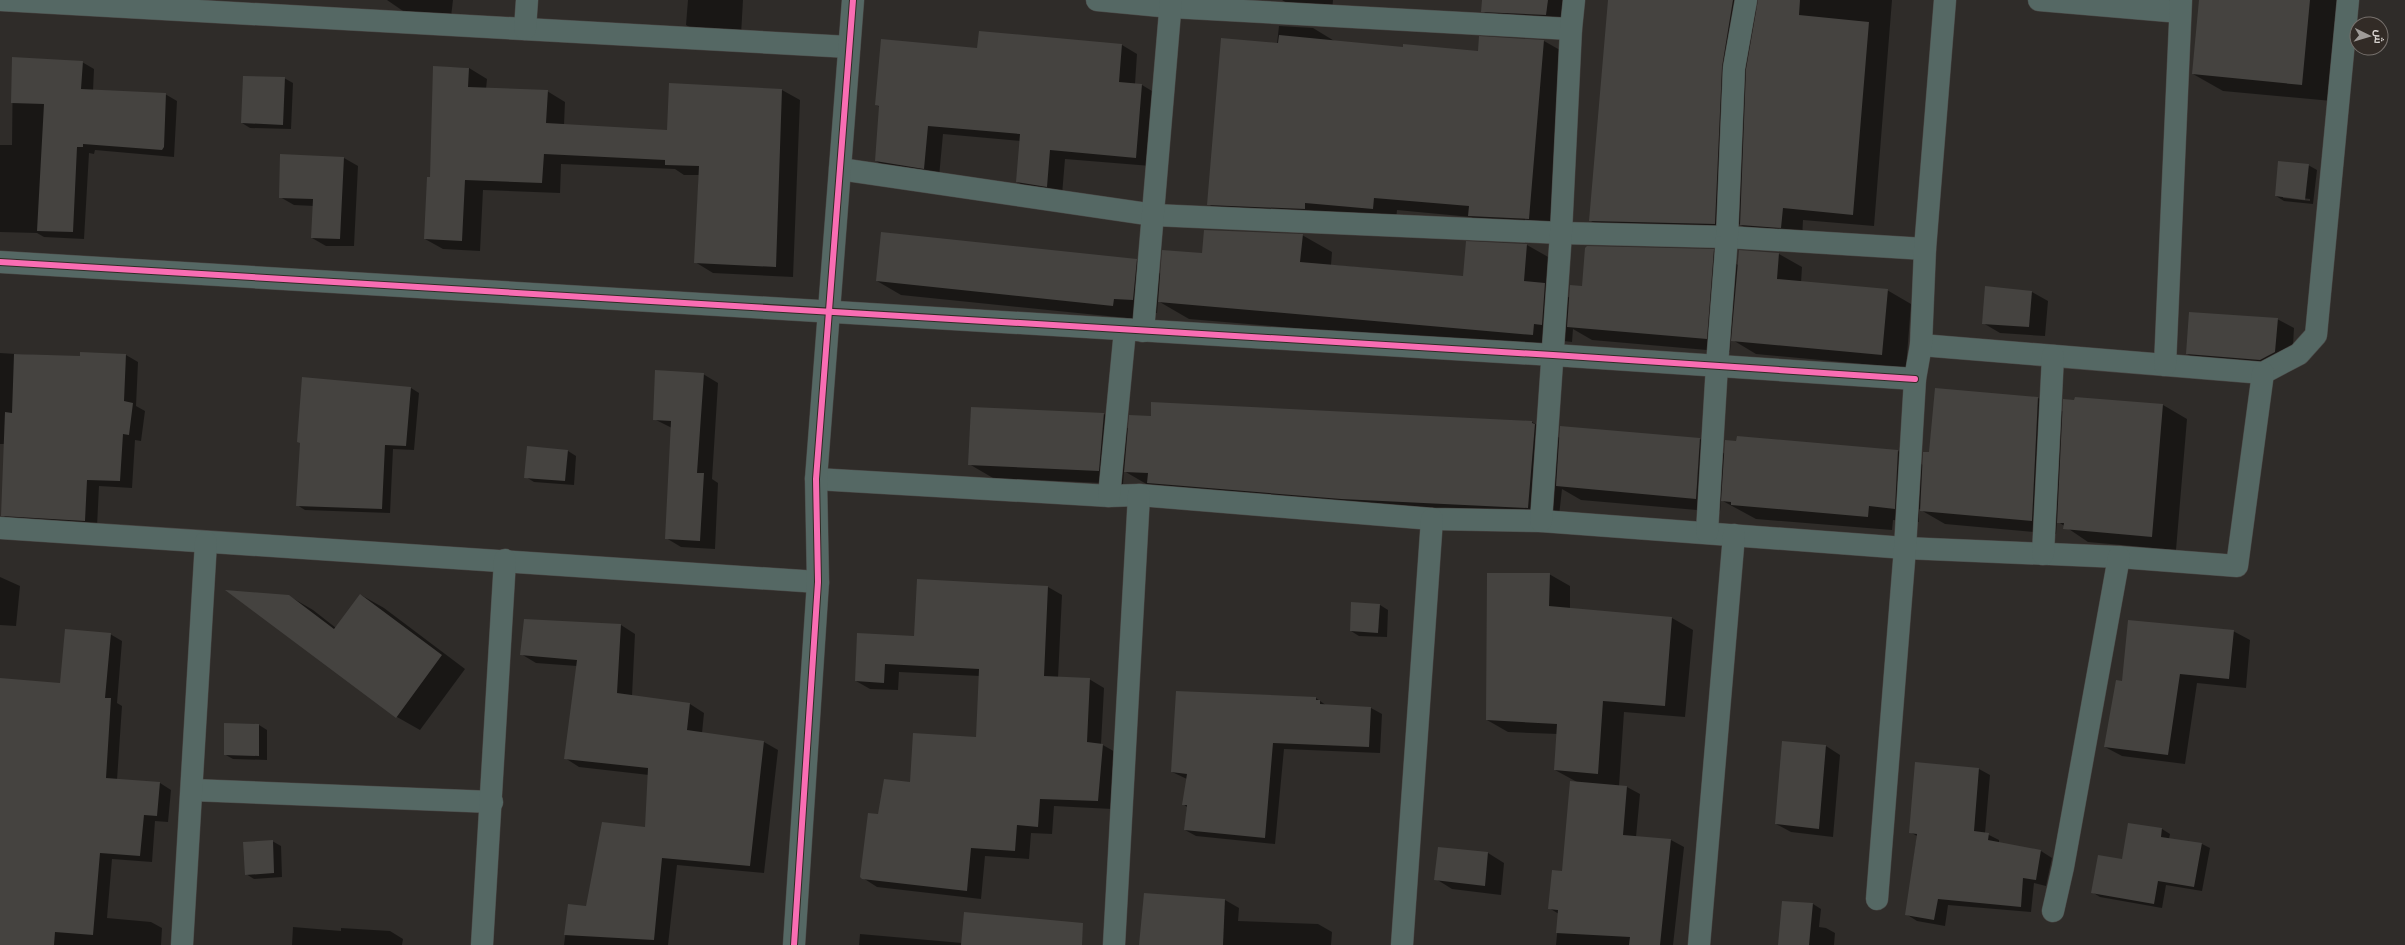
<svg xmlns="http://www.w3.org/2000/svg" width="2405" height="945" font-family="Spectral,Cairo,serif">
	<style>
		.shadow { fill: #0007; fill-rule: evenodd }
		.building { fill: #454340 }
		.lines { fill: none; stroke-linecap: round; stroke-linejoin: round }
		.minor-casing { stroke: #4a4745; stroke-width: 23 }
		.minor { stroke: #556864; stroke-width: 22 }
		.cycleway-casing { stroke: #322b26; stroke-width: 8 }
		.cycleway { stroke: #f96db3; stroke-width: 6 }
	</style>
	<rect width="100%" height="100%" fill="#2f2c29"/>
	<g class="shadow">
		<path d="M387,0H453L451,17L403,11Z"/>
		<path d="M688,0H743L741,35L700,33L686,25Z"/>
		<path d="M1282,0H1333L1332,11L1298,10Z"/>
		<path d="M1483,0H1572L1570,28L1506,25L1482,11Z"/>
		<path d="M1609,0H1742L1757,9L1758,0H1892L1874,226L1803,220L1802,239L1762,237L1739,224V237L1614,234L1591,221Z"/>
		<path d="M2200,0H2341L2332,101L2223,91L2193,74Z"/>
		<path d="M1279,26L1313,28L1336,42L1404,48L1479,52L1544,41L1567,54L1552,232L1492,229L1471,217L1397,210L1396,221L1231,217L1208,204L1277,44Z"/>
		<path d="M1122,45L1137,54L1135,84L1142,85L1157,94L1151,166L1065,159L1062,195L1032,190L1017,182L1021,141L943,134L939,177L891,170L876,161L880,107L876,105L978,49Z"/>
		<path d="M13,58L82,62L94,69L93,91L165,94L177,101L174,157L95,150L94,154L89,153L84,239L44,237L37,233L0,232V145H12Z"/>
		<path d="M434,67L469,68L487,79L486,89L547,91L565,102L564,125L668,131L670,84L782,90L800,100L793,277L713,273L695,262L699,175H684L675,169L561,164L560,193L483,190L480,251L443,249L425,239L431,178Z"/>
		<path d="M284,78L293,83L291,129L250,128L242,123Z"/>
		<path d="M344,158L358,166L354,246H326L312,238L314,206L294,205L280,197Z"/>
		<path d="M2308,165L2317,170L2313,204L2284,201L2276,196ZM2283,196L2310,199V201L2283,198Z"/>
		<path d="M1302,235L1332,252L1331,265L1464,277L1527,245L1557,262L1554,289L1570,298L1583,287L1713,250L1738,265L1779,254L1802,267L1801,283L1887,290L1911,304L1906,368L1756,354L1731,339L1730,352L1592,340L1573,329L1572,342L1564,341L1563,351L1189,319L1158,301L1157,313L1138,312L1137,319L901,295L877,281L1136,260L1161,274L1203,254Z"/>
		<path d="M2032,292L2048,301L2045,336L2000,333L1983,323Z"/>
		<path d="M2277,319L2294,328L2292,362L2204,363L2187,354Z"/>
		<path d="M0,353L81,358V353L126,355L138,362L136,406L145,411L141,441L135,440L132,488L99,486L97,527L14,522L2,515L5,444H0Z"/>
		<path d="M703,374L718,383L712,479L718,483L715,549L681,547L666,538L672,428L654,419Z"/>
		<path d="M411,388L419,393L414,450L393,449L390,513L305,510L297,505Z"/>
		<path d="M1936,389L2038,398L2064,412L2163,405L2187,419L2176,550L2088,542L2057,521L2056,534L1945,524L1919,509V522L1893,520L1892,530L1756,519L1721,500L1720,512L1581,500L1562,489L1558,525L1155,489L1124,471L1123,484L993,478L969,464L972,408L1104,414L1129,429L1532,422L1560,438L1700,439L1725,454L1737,442L1738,437L1898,451L1923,465L1930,454Z"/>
		<path d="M528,448L568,451L576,456L574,485L534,482L526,477Z"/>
		<path d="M1549,574L1570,586V609L1672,618L1693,630L1685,717L1624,712L1619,786L1627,787L1640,794L1636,837L1671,840L1684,847L1673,945H1556L1559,914L1549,908L1563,872L1577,782L1555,770L1558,734L1508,732L1487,720Z"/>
		<path d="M0,577L20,586L16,626L0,625Z"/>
		<path d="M1048,587L1062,595L1058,678L1089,679L1104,688L1101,744L1117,753L1112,809L1054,806L1052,834L1031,833L1029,859L985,856L981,899L877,887L863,878L879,815L911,783L977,738L980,676L899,672L898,690L870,689L856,681L915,637Z"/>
		<path d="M361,595L384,608L465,669L420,730L397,717L289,596L313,610L336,628Z"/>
		<path d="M1352,603L1380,605L1388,610L1387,637L1359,636L1351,631Z"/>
		<path d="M621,625L635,634L632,696L690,704L704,713L702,733L764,742L778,750L764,873L677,865L668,945H671H564L569,905L587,907L646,828L649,775L579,767L565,758L577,666L536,663L521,654Z"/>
		<path d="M2233,631L2250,640L2246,688L2197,683L2185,764L2122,756L2105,747L2123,682Z"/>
		<path d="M110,634L122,641L117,703L122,706L117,780L160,783L171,790L168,822L155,821L152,862L112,859L107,918L151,922L162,928L161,945H0V679L61,684Z"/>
		<path d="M1316,698L1327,706L1371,708L1382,714L1380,753L1284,749L1275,844L1196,836L1185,830L1187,807L1183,804L1187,779L1172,772Z"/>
		<path d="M259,725L267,730V760L233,759L224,754Z"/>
		<path d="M1826,746L1840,755L1833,837L1791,832L1776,824Z"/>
		<path d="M1916,763L1979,769L1990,775L1985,833L1999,840V843L2041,851L2052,858L2046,886L2034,883L2031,912L1948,905L1945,926L1917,921L1906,914L1917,836L1910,832Z"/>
		<path d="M2129,824L2162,829L2170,834L2169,839L2202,844L2210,848L2202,891L2166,885L2162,908L2100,897L2092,892L2123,860Z"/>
		<path d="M272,841L281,846L282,877L254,879L246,874Z"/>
		<path d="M1488,853L1504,863L1501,895L1452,889L1436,879Z"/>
		<path d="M1145,894L1225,900L1239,908L1238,921L1318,924L1332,932L1331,945H1140Z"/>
		<path d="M1783,902L1813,904L1821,909L1819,927L1826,928L1835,933L1834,945H1779Z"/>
		<path d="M293,927L341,931V928L390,931L403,939L402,945H292Z"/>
		<path d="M860,934L962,943L1053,945H859Z"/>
	</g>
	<g class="building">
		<path d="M1482,0H1548L1546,15L1481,12Z"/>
		<path d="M1608,0H1733L1722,67L1715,224L1589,221Z"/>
		<path d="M1758,0H1800L1799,15L1869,22L1853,215L1783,208L1781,228L1740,225L1746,69Z"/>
		<path d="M2199,0H2310L2302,85L2192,74Z"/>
		<path d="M979,31L1122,44L1119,82L1142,84L1136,158L1050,150L1047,187L1016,182L1020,134L928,126L924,169L875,161L879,106L875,105L881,39L977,48Z"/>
		<path d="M1279,35L1403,47V44L1478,51L1479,36L1544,40L1529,219L1468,216L1469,206L1374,198L1373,209L1305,203V209L1207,205L1221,38L1278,43Z"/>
		<path d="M12,57L83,61L81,89L166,93L164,147L162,150L83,144V147H77L73,232L37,231L44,104L11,103Z"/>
		<path d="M433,66L469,68L468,87L548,90L546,123L667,130L669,83L782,89L776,267L694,263L699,166L665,165V160L544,154L542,183L465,180L462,241L424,239L427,177H430Z"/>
		<path d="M243,76L285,77L283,125L241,123Z"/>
		<path d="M280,154L344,157L340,239L311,238L313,199L279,198Z"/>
		<path d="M2278,161L2309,164L2305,200L2275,196Z"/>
		<path d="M1204,230L1303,234L1300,262L1463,276L1466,241L1527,244L1524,281L1545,283L1542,325L1534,324L1533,335L1158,302L1162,250L1202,253Z"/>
		<path d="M881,232L1137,259L1133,300L1114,299L1113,306L876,281Z"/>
		<path d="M1587,246L1714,249L1707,339L1567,327L1570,285L1582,286L1585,248Z"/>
		<path d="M1739,250L1779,253L1777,279L1888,289L1882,355L1731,341Z"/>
		<path d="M1985,286L2032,291L2029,327L1982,324Z"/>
		<path d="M2189,312L2278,318L2275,352L2260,360L2186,354Z"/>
		<path d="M80,352L126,354L124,401L133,403L129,435L123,434L120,481L87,480L85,521L1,516L5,412L12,413L14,354L80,356Z"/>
		<path d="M655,370L704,373L697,473H704L700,541L665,539L671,421L653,420Z"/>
		<path d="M302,377L411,387L406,446L385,445L382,509L296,506L300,443L297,442Z"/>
		<path d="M1935,388L2038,397L2032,521L1920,511L1923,452H1929Z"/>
		<path d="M2075,397L2163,404L2152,537L2063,529L2064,523H2057L2063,399L2074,400Z"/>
		<path d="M1151,402L1532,421V423L1535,424L1528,508L1341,499L1147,483L1148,473L1124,472L1129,415L1151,416Z"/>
		<path d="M971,407L1104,413L1099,471L968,465Z"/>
		<path d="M1560,426L1700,438L1696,499L1556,486Z"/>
		<path d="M1737,436L1898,450L1895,509L1869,506L1868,517L1731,505V502L1721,501L1725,440L1736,441Z"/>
		<path d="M527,446L568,450L565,481L524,478Z"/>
		<path d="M1487,573H1550L1549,606L1672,617L1665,706L1603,701L1598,774L1554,770L1557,724L1486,720Z"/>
		<path d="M917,579L1048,586L1044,676L1090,678L1087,742L1103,744L1098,801L1040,799L1038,827L1017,825L1015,851L971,848L967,891L862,879L860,877L868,813L878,814L884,779L910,782L913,733L976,737L979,669L885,664L884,683L855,681L857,633L914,636Z"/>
		<path d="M225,590L289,595L334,629L360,594L442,655L396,718Z"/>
		<path d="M1351,602L1380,604L1378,633L1350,631Z"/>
		<path d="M524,619L621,624L617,693L690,703L687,730L764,741L750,866L662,858L654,940L564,935L568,904L586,906L602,822L645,827L648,768L564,759L577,660L520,655Z"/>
		<path d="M2128,620L2234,630L2229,679L2180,674L2168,755L2104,747L2116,680L2122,681Z"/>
		<path d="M65,629L111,633L105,698H111L106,778L160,782L157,816L144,815L140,856L100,853L93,935L55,932L54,945H0V678L60,683Z"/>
		<path d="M1176,691L1316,697V700H1320V704L1371,707L1369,747L1273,743L1265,838L1184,830L1187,805H1182L1187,774L1171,772Z"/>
		<path d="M224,723L259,724V756L224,755Z"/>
		<path d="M1782,741L1826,745L1819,829L1775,824Z"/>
		<path d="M1915,762L1979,768L1974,831L1989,833L1988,840L2041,850L2036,880L2023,878L2021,907L1938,899L1934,920L1905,915L1917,834L1909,833Z"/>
		<path d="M1570,781L1627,786L1623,835L1671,839L1660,945H1629L1630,937L1556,933L1558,910L1548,909L1552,870L1562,871Z"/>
		<path d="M2128,823L2162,828L2161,837L2202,843L2194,887L2158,881L2154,904L2091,893L2098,855L2122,859Z"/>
		<path d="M273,840L274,873L245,875L243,842Z"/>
		<path d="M1438,847L1488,852L1485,886L1434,880Z"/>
		<path d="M1144,893L1225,899L1223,945H1139Z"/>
		<path d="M1782,901L1813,903L1809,945H1778Z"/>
		<path d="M964,912L1083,923L1082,945H961Z"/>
	</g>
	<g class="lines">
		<defs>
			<g id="minor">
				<path d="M0,0L849,47"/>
				<path d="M1097,0L1171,7L1571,29"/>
				<path d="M2039,0L2180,12"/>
				<path d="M525,29L527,0"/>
				<path d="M840,169L1154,215L1561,233L1727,237L1925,249"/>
				<path d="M0,262L1553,355L1915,379"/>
				<path d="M1143,331L1171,0"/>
				<path d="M1921,345L2263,373L2299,354L2316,335L2348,0"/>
				<path d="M2165,365L2181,0"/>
				<path d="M816,479L1109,496L1139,495L1432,519L1541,521L1905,548L2119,557L2237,566L2263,373"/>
				<path d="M1109,496L1125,330"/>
				<path d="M1541,521L1561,233L1571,29L1574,0"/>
				<path d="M0,528L818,582"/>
				<path d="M1707,532L1717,365L1727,237L1734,68L1746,0"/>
				<path d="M2043,554L2053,356"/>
				<path d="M192,790L492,802"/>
				<path d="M1877,899L1905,548L1915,379L1921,345L1925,249L1945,0"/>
				<path d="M2053,911L2063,867L2119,557"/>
				<path d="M182,945L206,542"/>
				<path d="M482,945L505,560"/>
				<path d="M794,945L818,582L816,479L853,0"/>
				<path d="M1114,945L1139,495"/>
				<path d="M1402,945L1432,519"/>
				<path d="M1699,945L1734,535"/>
			</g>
		</defs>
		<use href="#minor" class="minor-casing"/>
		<use href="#minor" class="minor"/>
		<defs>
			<g id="cycleway">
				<path d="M0,262L1553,355L1915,379"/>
				<path d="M794,945L818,582L816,479L853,0"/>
			</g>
		</defs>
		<use href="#cycleway" class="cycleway-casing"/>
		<use href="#cycleway" class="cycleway"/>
	</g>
	<g transform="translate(2369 36) rotate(95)"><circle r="19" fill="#322b26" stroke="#76706c"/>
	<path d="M0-3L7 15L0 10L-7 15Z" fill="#9f9b98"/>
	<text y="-6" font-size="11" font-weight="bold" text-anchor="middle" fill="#dcd7d4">ش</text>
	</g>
</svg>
